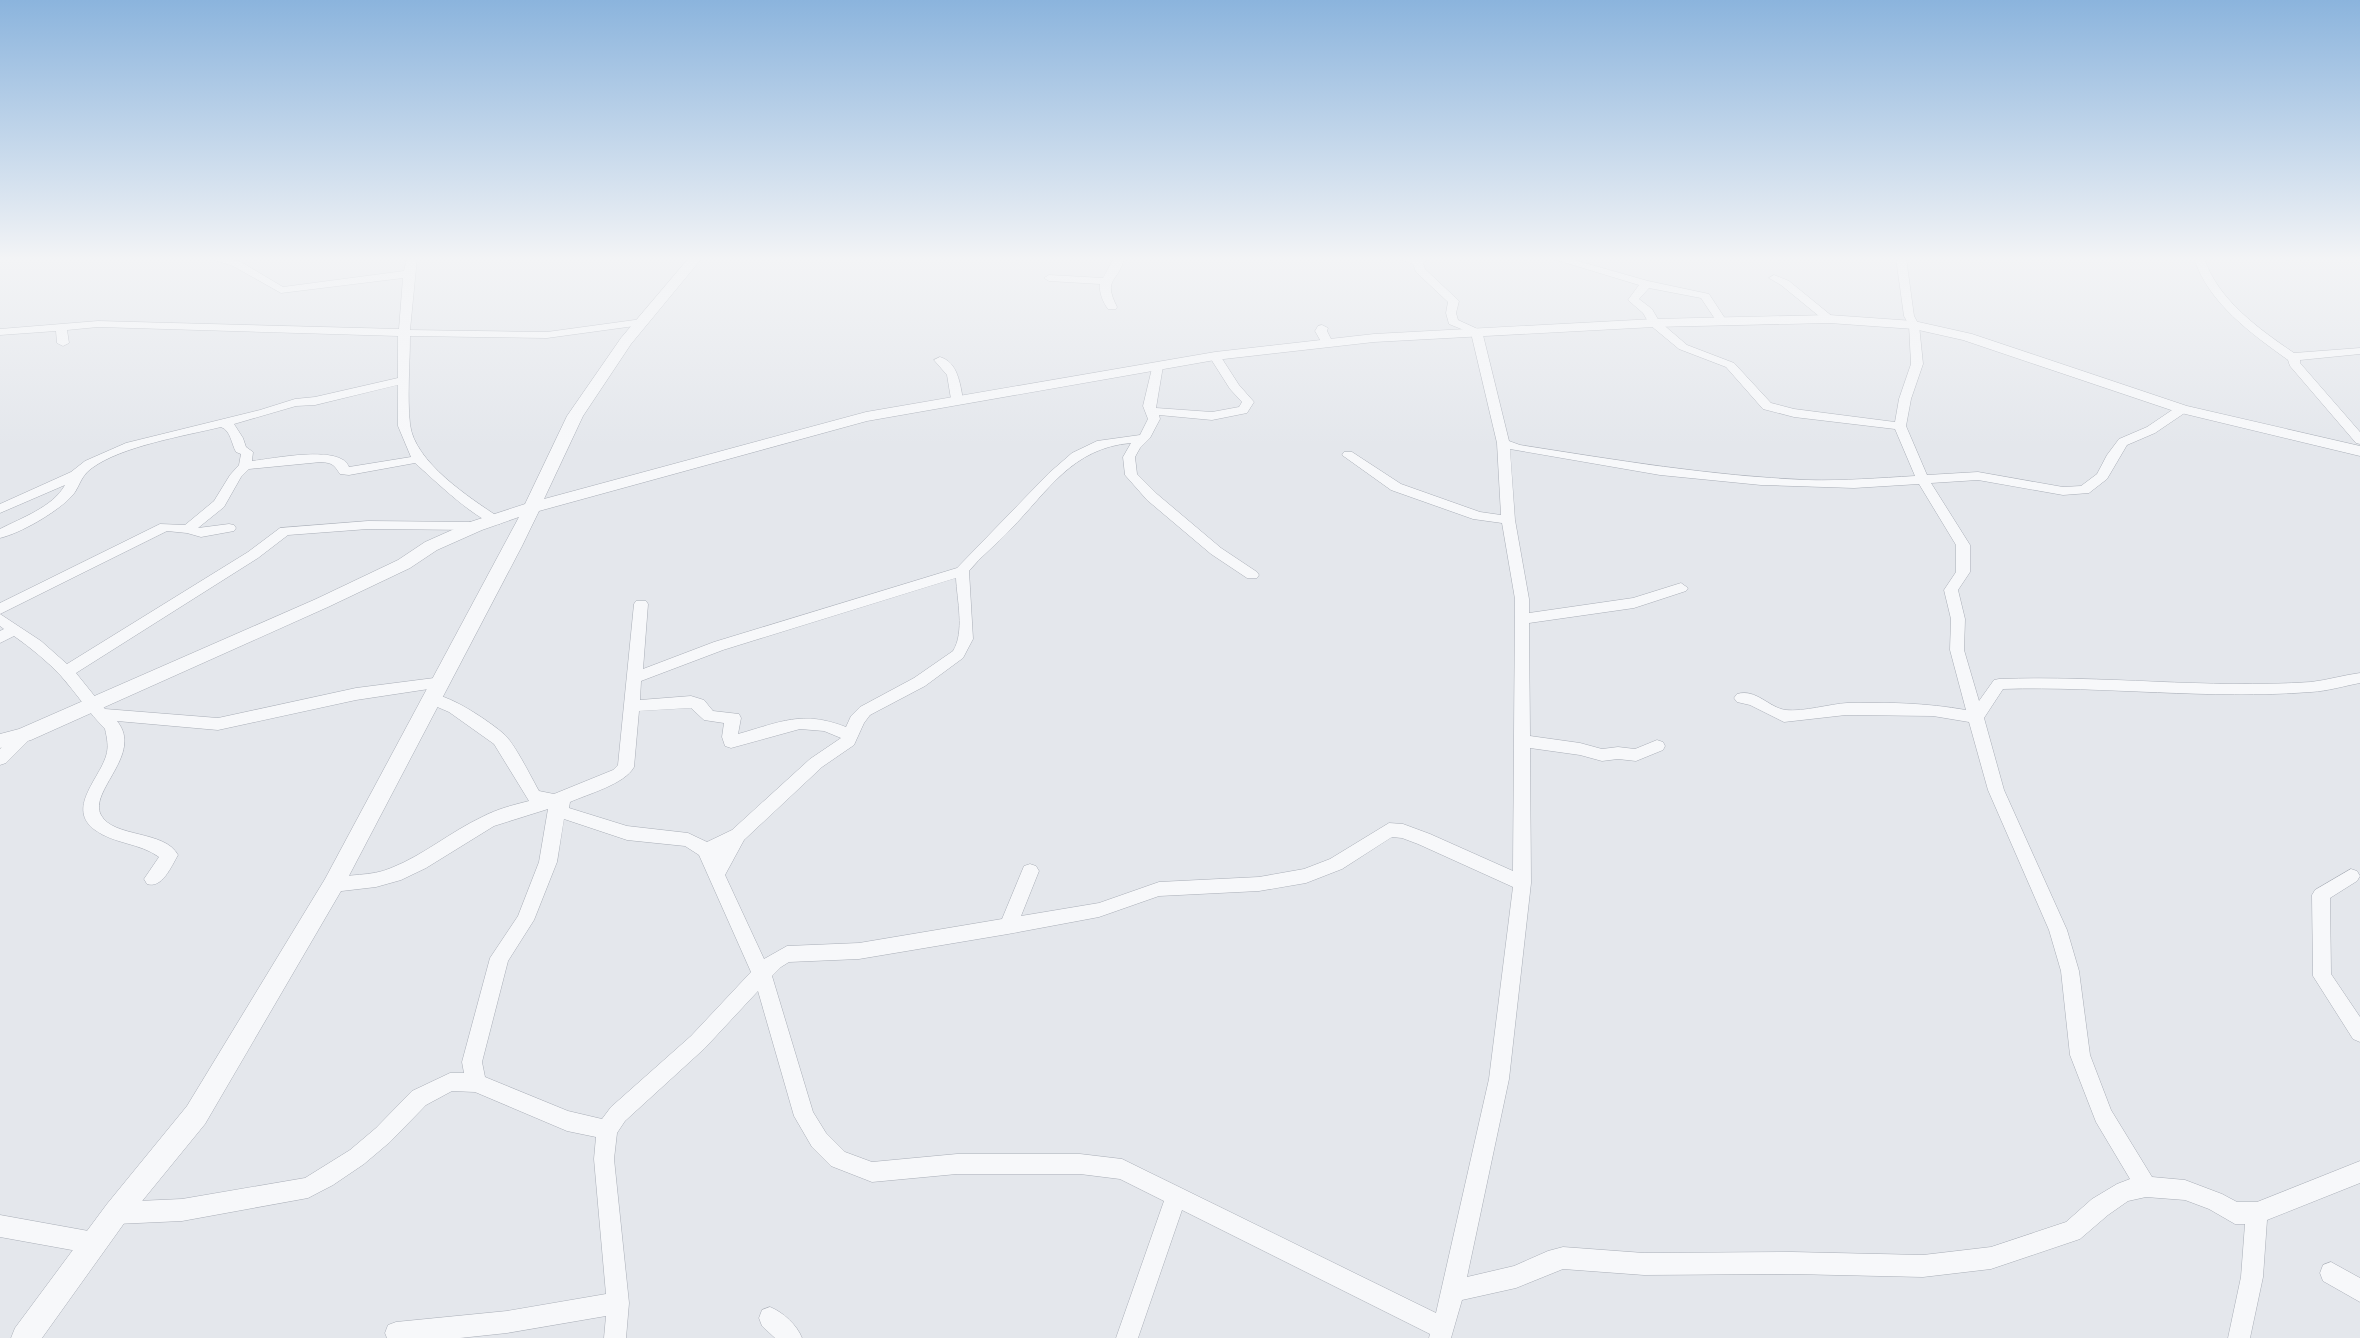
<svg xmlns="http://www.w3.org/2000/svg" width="2360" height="1338" font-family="Inter,sans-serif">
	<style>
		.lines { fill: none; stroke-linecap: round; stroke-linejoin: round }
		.minor-casing { stroke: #a9aeb7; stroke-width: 1 }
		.tertiary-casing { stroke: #a9aeb7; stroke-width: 1 }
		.minor { fill: #f7f8fa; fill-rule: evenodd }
		.tertiary { fill: #f7f8fa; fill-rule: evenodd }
	</style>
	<rect width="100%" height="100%" fill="#e4e7ec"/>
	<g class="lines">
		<defs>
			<g id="minor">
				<path d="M208,258H226L241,262L283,287L404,271L407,258H417L410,330L547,332L642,319L647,322L642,325L547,338L410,336C410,365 407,395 410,424C414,462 470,498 500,518L502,521L500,524C483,528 430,476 415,463L349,475L340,474C334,465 333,463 321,462L249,469L241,477L224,507L198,528L229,524L234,525L236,528L234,531L201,537L187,533L167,531L0,614V603L160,524L185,525L214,501L230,475L239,465L241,454L236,452C231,443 231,431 221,427C184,436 122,446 92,468C79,477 80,489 70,498C55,513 21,533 0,538V529C21,518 53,507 65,485L0,513V504L71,472L85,461L126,443L260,410L295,399L315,397L398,378V336L98,327L67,330L69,343L63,346L57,343L56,331L0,335V329L98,321L399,329L403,278L281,293L233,266ZM398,385V426L411,457L349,467C341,444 272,459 252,461L253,452L246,447L243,438L234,424L296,406L315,405Z"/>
				<path d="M1114,258H1124C1119,283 1102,277 1117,307L1116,309H1108C1103,302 1099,293 1100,284L1049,281L1044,278L1049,275L1103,278Z"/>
				<path d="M1397,258H1429L1423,263L1425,269L1459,301L1456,313L1458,320L1482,331L1509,441L1520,445C1616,460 1711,476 1808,480C1844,481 1879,478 1915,476L1895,429L1794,417L1763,409L1726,367L1679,349L1650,325L1643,313L1628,300L1639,285L1550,258H1567L1648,281L1709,294L1726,320L1725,322H1717L1701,298L1649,288L1639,299L1652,309L1659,321L1687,345L1734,363L1771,403L1794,409L1895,422L1899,399L1911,364L1909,325L1904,316L1896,258H1906L1914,316L1919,325L1923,364L1911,399L1906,426L1927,475L1978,472L2063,487L2081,486L2097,474L2107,455L2119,439L2147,427L2178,406H2186L2188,409L2186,412L2155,433L2127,445L2107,479L2089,493L2063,495L1978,480L1931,483L1970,545V572L1958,590L1965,619L1964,650L1979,701L1994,680L1999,679C2103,675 2207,689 2311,682C2328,680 2344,675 2360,673V683C2344,686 2328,691 2311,692C2209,700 2106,686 2003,689L1984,718L2004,790L2067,930L2079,971L2090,1055L2111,1110L2152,1177L2185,1180L2222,1194L2237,1202H2257L2360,1161V1183L2267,1220L2263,1277L2250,1338H2228L2241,1277L2245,1224H2235L2209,1209L2185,1200L2146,1197L2128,1201L2108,1215L2080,1239L1991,1269L1923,1277L1792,1274L1644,1275L1563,1269L1516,1288L1462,1300L1451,1338H1429L1430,1334L1182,1210L1138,1338H1116L1164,1201L1120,1179L1080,1174H957L872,1182L831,1166L812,1147L794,1116L758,991L705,1048L625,1121L617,1133L614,1159L629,1303L626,1338H604L606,1316L507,1333L460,1338H387L385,1333L388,1325L396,1322L507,1311L606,1294L594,1159L596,1137L567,1131L475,1092L452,1091L426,1105L390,1142L364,1164L333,1185L308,1198L182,1221L116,1224L108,1221L105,1213L108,1205L116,1202L182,1199L305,1178L350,1150L376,1128L412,1091L450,1073H464L462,1062L490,958L518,916L539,862L548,809L494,826L426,868L401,880L376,887L333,892L327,890L324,885L327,880C348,873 371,877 391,868C424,855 450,832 482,817C497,809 513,805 529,801L494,744L449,712L428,703L425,699L428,695C444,690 492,723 505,735C516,746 531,777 539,791L554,794L613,770L618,765L634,604L636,601H646L648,604L643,669L714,642L957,568L1049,473L1072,453L1097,441L1140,435L1148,419L1143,406L1153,364L1157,363L1163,366L1156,408L1212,412L1239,407L1242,402L1230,389L1209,356L1215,353L1219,354L1239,385L1254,402L1247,413L1212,420L1159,415L1160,419L1150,438L1140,448L1135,457L1137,474L1157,494L1221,548L1257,572L1259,575L1257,578H1247L1211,554L1147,500L1125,475L1123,457L1131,443C1072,448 1048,491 1010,530C997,544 981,556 969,571L973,639L963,658L925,686L870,715L864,723L854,745L822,767L744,840L725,875L764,959L787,946L859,943L1002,919L1024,866L1030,864L1036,866L1039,871L1021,916L1099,903L1159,882L1259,877L1304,869L1330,859L1389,823L1403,824L1430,834L1513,871L1515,599L1502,523L1473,519L1391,490L1342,455L1344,452H1352L1401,484L1480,512L1501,515L1497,443L1471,333L1449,324L1446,313L1448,302L1416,272L1413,264ZM1510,449L1660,475L1761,485L1854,488L1919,484L1956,545V572L1944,590L1951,619L1950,650L1966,710C1927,703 1887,702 1847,703C1830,704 1803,712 1786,710C1769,708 1756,688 1737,694L1734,698L1737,702L1750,705L1784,722L1846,715L1933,716L1969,722L1988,790L2049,930L2061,971L2070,1055L2096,1122L2130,1179L2117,1184L2092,1199L2066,1222L1991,1247L1923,1255L1792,1252L1644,1253L1563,1247L1548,1251L1514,1266L1467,1277L1509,1079L1531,883L1530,748L1580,755L1602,761L1618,759L1636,761L1663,750L1665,746L1663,742L1657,740L1635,749L1618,747L1602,749L1580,743L1530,736L1529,623L1634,608L1686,591L1688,588L1681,583L1633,598L1529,613V599L1515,520ZM956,578C957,600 965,632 953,651L914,678L860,707L851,716L846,727C802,710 781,722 738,734L741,718L739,714L713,711L704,700L691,696L640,700L641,681L723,650ZM691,708L704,720L724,723L722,737L725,746L731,748L800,729L824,731L841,738L810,759L732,830L707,842L688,833L627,826L569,808L570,802C588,794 625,784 634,767L639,711ZM564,819L627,840L685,846L699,855L751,972L691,1036L611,1107L602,1119L568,1111L485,1077L482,1062L508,961L534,920L557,862ZM1392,837L1402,838L1418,844L1513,887L1489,1079L1436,1313L1122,1159L1080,1154H957L872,1162L845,1152L826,1133L813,1112L772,976L781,967L789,962L859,959L1008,934L1099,917L1159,896L1259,891L1306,883L1342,869Z"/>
				<path d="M2194,258H2204C2218,300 2259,329 2294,353L2360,348V354L2300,360V363L2360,432V444L2356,443L2290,366L2288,360C2252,334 2208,303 2194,258Z"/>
				<path d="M1774,275L1789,281L1833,317V321H1825L1781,285L1769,278Z"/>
				<path d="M1322,325L1328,328L1327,331L1333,343L1331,345H1323L1315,331L1318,326Z"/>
				<path d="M940,357C958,362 960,384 963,399L961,402L957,403L951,399L947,375L934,360Z"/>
				<path d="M368,521L476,522L483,526L476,530L368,529L288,535L258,558L76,673L105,709L218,718L356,688L442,677L447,678L450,682L447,686L442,687L356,700L218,730L117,721C144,754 88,791 101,815C113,838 165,830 178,855C171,867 162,889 147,884L144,879L159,857C140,843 114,844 95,830C66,809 99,779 106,756C109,747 107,738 105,729C89,713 77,694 61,676C47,661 31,648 14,636L0,643V631L4,629L0,626V614L41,641L67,664L248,552L280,528Z"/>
				<path d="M24,729L30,731L32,735L30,739L6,763L0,765V749L18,731Z"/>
				<path d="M2351,869L2357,871L2360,876L2357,881L2330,898L2331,974L2360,1017V1042L2353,1039L2313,976L2312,895L2315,890Z"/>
				<path d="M0,1215L94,1232L102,1235L105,1243L102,1251L94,1254L0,1237Z"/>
				<path d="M2331,1262L2360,1278V1302L2323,1281L2320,1273L2323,1265Z"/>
				<path d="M770,1307C783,1312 797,1325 802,1338H775L762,1326L759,1318L762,1310Z"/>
			</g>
			<path id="tertiary" d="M689,258H702L631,344L583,416L544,499L866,412L1215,352L1374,334L1654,319L1829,315L1914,321L1972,334L2187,406L2360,446V456L2177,412L1963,340L1914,329L1829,323L1654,327L1374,342L1215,360L867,421L539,511L522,546L341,891L205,1124L125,1222L42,1338H11L15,1328L107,1204L187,1106L325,879L519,517L482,530L437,550L410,568L328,607L31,740L0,748V734L19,729L316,599L398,560L425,542L470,522L525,504L567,416L621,338Z"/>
		</defs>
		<use href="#minor" class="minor-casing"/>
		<use href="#tertiary" class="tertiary-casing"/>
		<use href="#minor" class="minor"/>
		<use href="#tertiary" class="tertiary"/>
	</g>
	<linearGradient id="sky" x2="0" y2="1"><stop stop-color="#8bb4dd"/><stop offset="0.58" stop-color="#f3f4f6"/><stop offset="1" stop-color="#f3f4f6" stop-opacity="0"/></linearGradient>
	<rect width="2360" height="446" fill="url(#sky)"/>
</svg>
